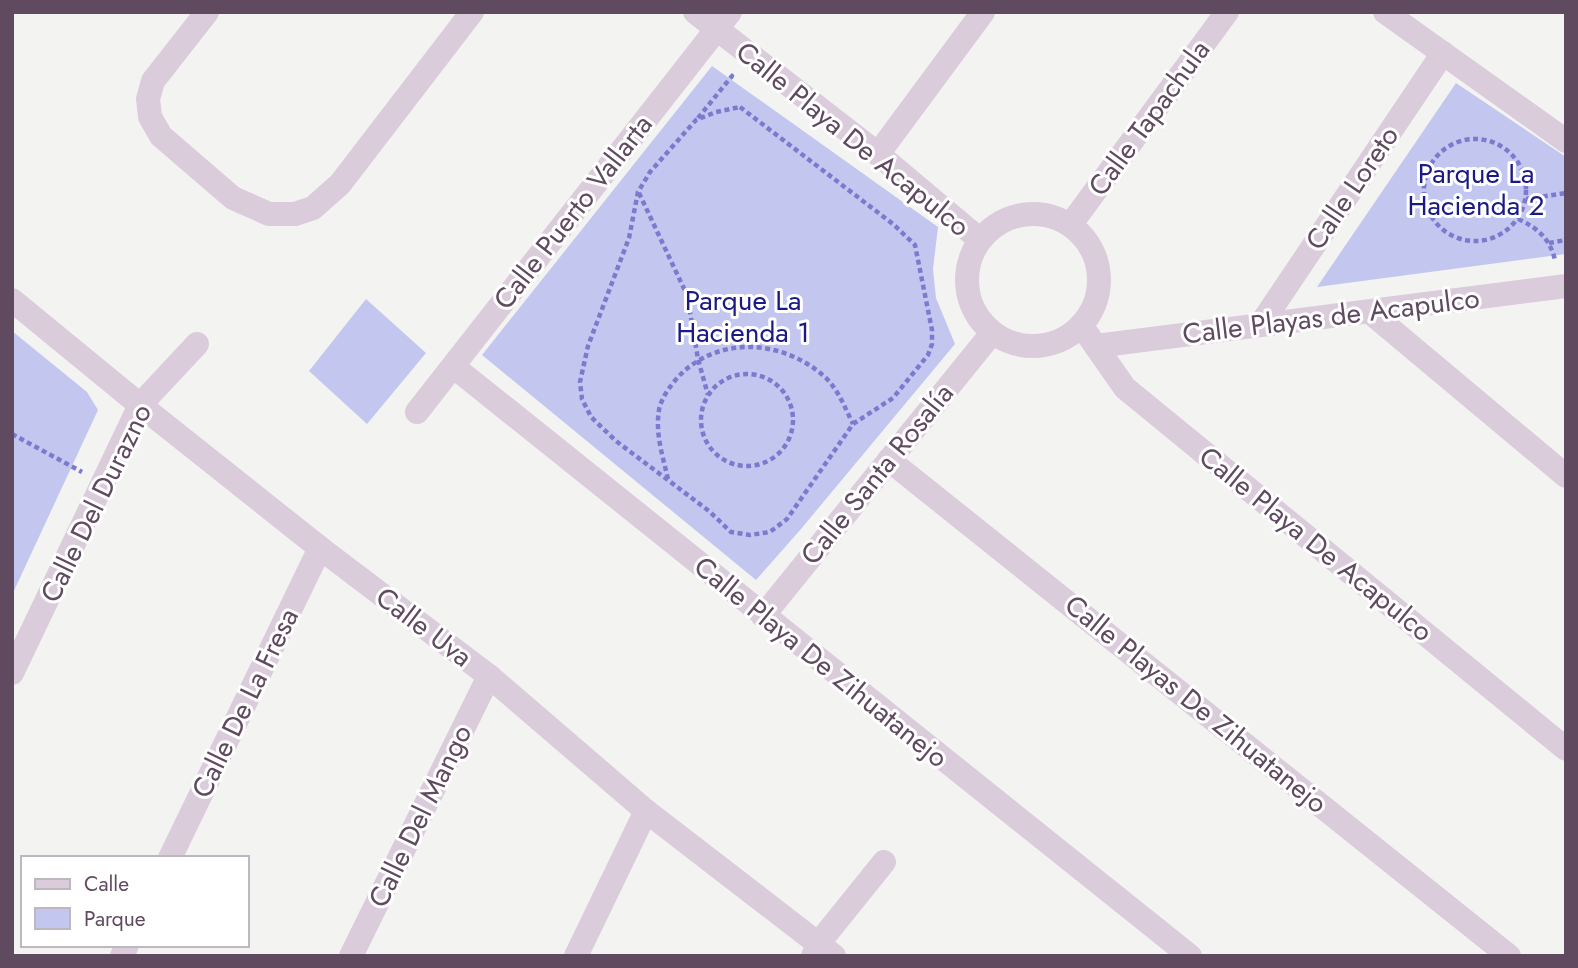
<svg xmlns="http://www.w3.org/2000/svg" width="1578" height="968" font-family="Jost,sans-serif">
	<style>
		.green { fill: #c3c7f0 }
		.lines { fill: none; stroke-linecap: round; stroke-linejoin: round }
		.path { stroke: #7c7ace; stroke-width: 4.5; stroke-dasharray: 5 3.5; stroke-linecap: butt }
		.minor { stroke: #dbccdb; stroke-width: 24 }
		.labels { text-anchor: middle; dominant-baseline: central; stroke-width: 6; stroke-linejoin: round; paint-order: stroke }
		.street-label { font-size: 28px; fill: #5f4a60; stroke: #fff }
		.park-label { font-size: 28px; fill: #1b1983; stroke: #fff }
	</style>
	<rect width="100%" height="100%" fill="#f3f4f2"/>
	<g class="green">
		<path d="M712,66L938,227L933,269L936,298L955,344L801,529L756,580L482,355Z"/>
		<path d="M1456,83L1566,157V254L1317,287Z"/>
		<path d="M366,299L426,353L367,424L309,371Z"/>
		<path d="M12,331L87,392L98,410L12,595Z"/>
	</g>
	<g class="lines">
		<g class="path">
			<path d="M740,107L893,224L915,245L932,330V344L928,355L893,398L853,424L787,519L770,532L750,535L731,532L709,511L616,441L591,417L582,399L580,382L588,346L629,238L638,192L650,172L696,120L716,112Z"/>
			<path d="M698,118L732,76L728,73"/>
			<circle cx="1475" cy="190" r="51"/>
			<path d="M639,193L687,295L698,359L708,395"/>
			<path d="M1526,199L1566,193"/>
			<path d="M1518,219C1538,228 1550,239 1555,260"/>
			<path d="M1549,243L1566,240"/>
			<circle cx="747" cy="420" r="46"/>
			<path d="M12,434L82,472"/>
			<path d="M668,479C663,457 655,434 659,410C661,398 672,383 681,374C721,335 785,340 826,378C839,391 845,408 853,424"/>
		</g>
		<g class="minor">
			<path d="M207,12L153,81L148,99L150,117L161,136L233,198L269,214H295L313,208L340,184L472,12"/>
			<path d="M695,12L878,154L979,239"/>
			<path d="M1385,12L1566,141"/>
			<path d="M878,154L983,12"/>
			<circle cx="1033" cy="280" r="66"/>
			<path d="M1071,224L1227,12"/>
			<path d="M12,300L140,405L320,548L489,676L646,811L834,956"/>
			<path d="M1370,312L1566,476"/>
			<path d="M1261,324L1443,53"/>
			<path d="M1081,325L1125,388L1566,749"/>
			<path d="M1096,346L1566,286"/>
			<path d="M454,367L1190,956"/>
			<path d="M417,412L730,12"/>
			<path d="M889,460L1509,956"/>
			<path d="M763,616L992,333"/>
			<path d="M12,673L140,405L197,344"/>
			<path d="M170,858L320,548"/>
			<path d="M122,956L127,945"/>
			<path d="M351,956L489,676"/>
			<path d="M576,956L646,811"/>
			<path d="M813,956L818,944L884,862"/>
		</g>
	</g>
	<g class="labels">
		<g class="street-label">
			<text transform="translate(1149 118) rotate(-54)">Calle Tapachula</text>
			<text transform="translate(853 139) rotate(39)">Calle Playa De Acapulco</text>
			<text transform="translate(1352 188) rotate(-56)">Calle Loreto</text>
			<text transform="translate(573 212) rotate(-52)">Calle Puerto Vallarta</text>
			<text transform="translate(1331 316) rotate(-7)">Calle Playas de Acapulco</text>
			<text transform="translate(877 474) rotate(-51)">Calle Santa Rosalía</text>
			<text transform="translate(96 503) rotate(-64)">Calle Del Durazno</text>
			<text transform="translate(1316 544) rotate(39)">Calle Playa De Acapulco</text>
			<text transform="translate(424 627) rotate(37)">Calle Uva</text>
			<text transform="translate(821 662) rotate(39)">Calle Playa De Zihuatanejo</text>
			<text transform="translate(245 703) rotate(-64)">Calle De La Fresa</text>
			<text transform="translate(1196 704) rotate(39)">Calle Playas De Zihuatanejo</text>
			<text transform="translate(420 816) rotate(-64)">Calle Del Mango</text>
		</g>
		<g class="park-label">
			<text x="1476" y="173">Parque La<tspan x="1476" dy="32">Hacienda 2</tspan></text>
			<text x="743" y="300">Parque La<tspan x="743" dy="32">Hacienda 1</tspan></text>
		</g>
	</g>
	<rect width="1578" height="968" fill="none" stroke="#5f4a60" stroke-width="28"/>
	<rect x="21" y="856" width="228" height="91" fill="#ffffff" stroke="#bfb7bf" stroke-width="2"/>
	<rect x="35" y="879" width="35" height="10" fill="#dbccdb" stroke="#bfb7bf" stroke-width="2"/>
	<text x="84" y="891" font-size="21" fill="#5f4a60">Calle</text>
	<rect x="35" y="908" width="35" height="21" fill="#c3c7f0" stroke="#bfb7bf" stroke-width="2"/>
	<text x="84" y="926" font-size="21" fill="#5f4a60">Parque</text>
</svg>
